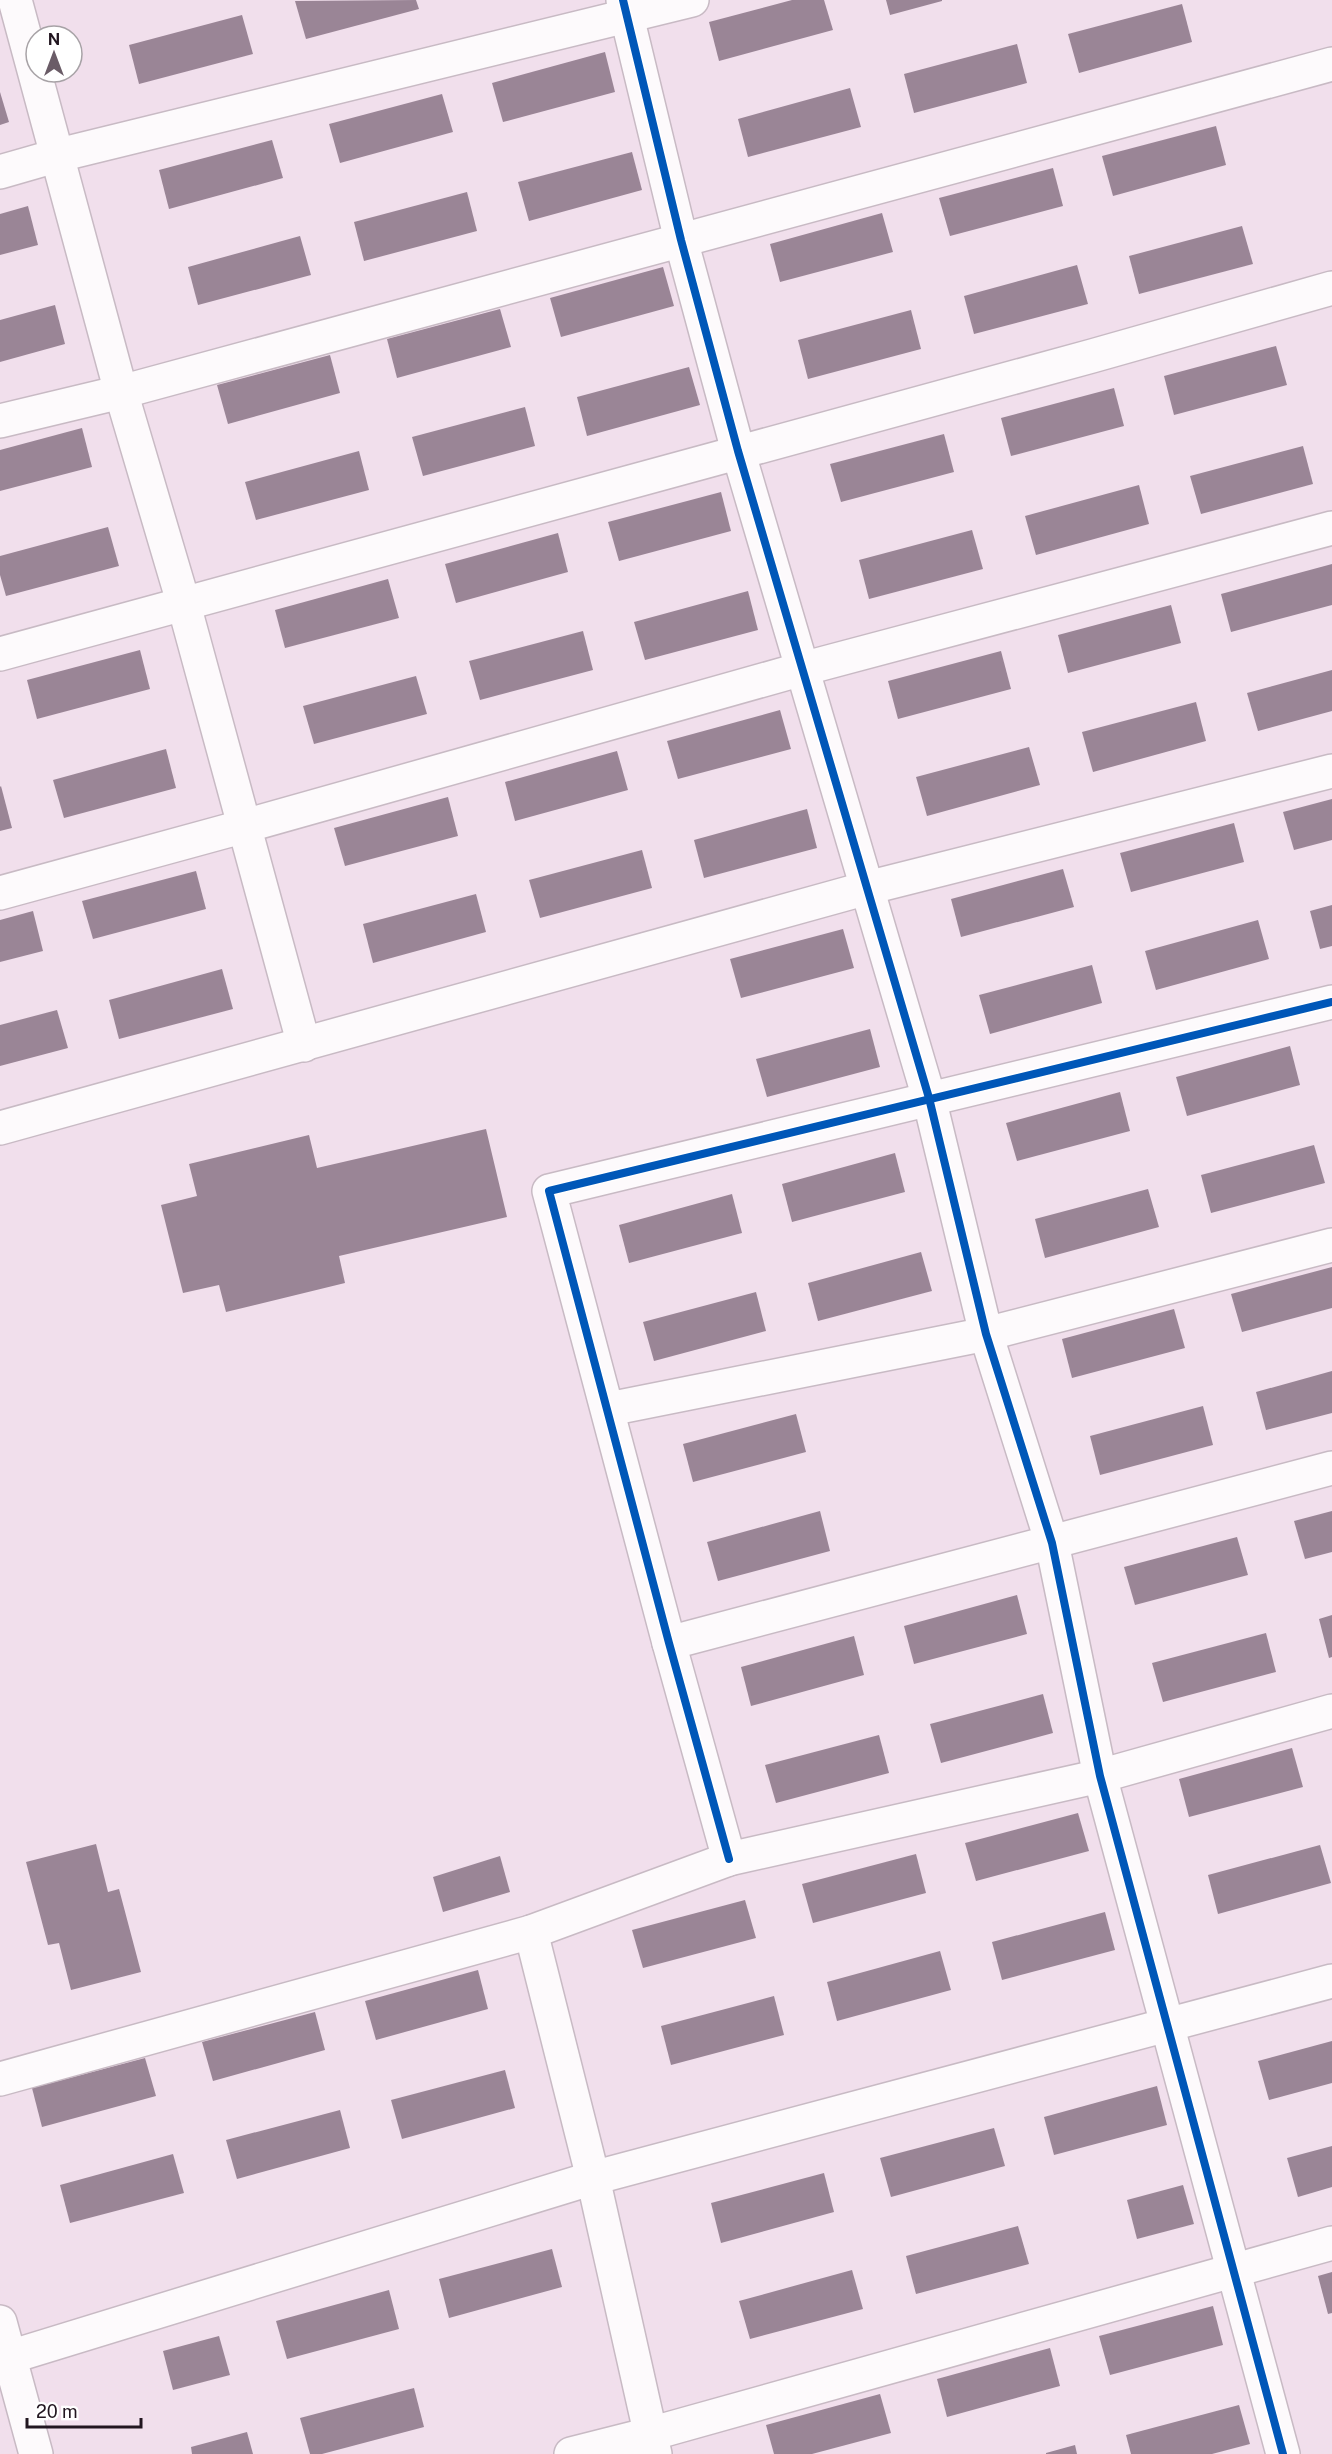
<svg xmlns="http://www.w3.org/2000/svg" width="1332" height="2454" font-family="'Public Sans',sans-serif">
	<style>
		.building { fill: #9a8596 }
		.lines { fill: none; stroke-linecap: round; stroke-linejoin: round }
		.street-casing { stroke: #c8bac4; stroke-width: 36 }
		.street { stroke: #fdfafc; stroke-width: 33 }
		.cycleway-casing { stroke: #fff; stroke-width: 11 }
		.cycleway { stroke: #0057b8; stroke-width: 8 }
	</style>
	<rect width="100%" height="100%" fill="#f1dfec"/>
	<g class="building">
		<path d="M416,0L419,9L306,39L295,1Z"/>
		<path d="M792,0H824L833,30L719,61L709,22Z"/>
		<path d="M886,0H942V1L890,15Z"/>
		<path d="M1182,4L1192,42L1079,73L1068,34Z"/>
		<path d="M242,15L253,54L139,84L129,45Z"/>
		<path d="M1017,44L1027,83L914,113L904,74Z"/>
		<path d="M605,52L615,92L503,122L492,83Z"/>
		<path d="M850,88L861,127L748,157L738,119Z"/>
		<path d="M0,92L9,122L0,125Z"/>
		<path d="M442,94L453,132L340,163L329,124Z"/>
		<path d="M1216,126L1226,165L1113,196L1102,156Z"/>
		<path d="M272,140L283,178L169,209L159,170Z"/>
		<path d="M632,152L642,190L529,221L518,182Z"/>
		<path d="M1053,168L1063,206L950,236L939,198Z"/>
		<path d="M467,192L477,231L364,261L354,222Z"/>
		<path d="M28,206L38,245L0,255V214Z"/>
		<path d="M882,213L893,252L780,282L770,244Z"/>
		<path d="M1242,226L1253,264L1139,294L1129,256Z"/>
		<path d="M300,236L311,275L198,305L188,267Z"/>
		<path d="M1077,265L1088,304L974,334L964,296Z"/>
		<path d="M663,267L674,306L561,337L550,298Z"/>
		<path d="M55,305L65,344L0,362V320Z"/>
		<path d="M500,309L511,347L397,378L387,339Z"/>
		<path d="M911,310L921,349L808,379L798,340Z"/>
		<path d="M1276,346L1287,385L1174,415L1164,376Z"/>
		<path d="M330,355L340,393L228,424L217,385Z"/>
		<path d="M689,367L700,405L587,436L577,397Z"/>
		<path d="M1114,388L1124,426L1011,456L1001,418Z"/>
		<path d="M525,407L535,446L423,476L412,437Z"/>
		<path d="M82,428L92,467L0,491V450Z"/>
		<path d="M944,434L954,472L841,502L830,464Z"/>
		<path d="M1303,446L1313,484L1201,514L1190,476Z"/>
		<path d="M359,451L369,490L256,520L245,482Z"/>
		<path d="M1139,485L1149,524L1036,555L1025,516Z"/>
		<path d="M721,492L731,531L619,561L608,522Z"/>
		<path d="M108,527L119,566L6,596L0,575V556Z"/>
		<path d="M972,530L983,569L869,599L859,560Z"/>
		<path d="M558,533L568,572L456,603L445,564Z"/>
		<path d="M1332,564V605L1231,632L1221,594Z"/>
		<path d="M388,579L399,618L285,648L275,610Z"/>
		<path d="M748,591L758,630L645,660L634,622Z"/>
		<path d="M1171,605L1181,643L1068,673L1058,635Z"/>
		<path d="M583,631L593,670L480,700L469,661Z"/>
		<path d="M140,650L150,689L37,719L27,680Z"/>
		<path d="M1001,651L1011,689L898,719L888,681Z"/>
		<path d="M1332,670V711L1258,731L1247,693Z"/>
		<path d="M416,676L427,714L314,744L303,706Z"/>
		<path d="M1196,702L1206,741L1093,772L1082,732Z"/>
		<path d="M780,710L791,749L678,779L667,741Z"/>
		<path d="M1029,747L1040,785L927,816L916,777Z"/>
		<path d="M166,749L176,788L64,818L53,780Z"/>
		<path d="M617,751L628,790L515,821L505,782Z"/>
		<path d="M1,786L12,828L0,831V787Z"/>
		<path d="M448,797L458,836L345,866L334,828Z"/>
		<path d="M1332,799V840L1294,850L1283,812Z"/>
		<path d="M807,809L817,848L704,878L694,840Z"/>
		<path d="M1234,823L1244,862L1131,892L1120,853Z"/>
		<path d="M642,850L652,888L540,918L529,880Z"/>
		<path d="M1063,869L1074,907L961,937L951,899Z"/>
		<path d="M196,871L206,909L93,939L82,901Z"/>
		<path d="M476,894L486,932L373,963L363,924Z"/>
		<path d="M1332,905V946L1320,949L1310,911Z"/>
		<path d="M33,911L43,951L0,962V920Z"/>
		<path d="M1258,920L1269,959L1156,990L1145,951Z"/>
		<path d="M843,929L854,968L741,998L730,959Z"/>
		<path d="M1092,965L1102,1003L990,1034L979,995Z"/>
		<path d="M222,969L233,1009L119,1039L109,1000Z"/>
		<path d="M57,1010L68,1048L0,1066V1025Z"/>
		<path d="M870,1029L880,1067L767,1097L756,1059Z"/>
		<path d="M1290,1046L1300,1085L1187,1116L1176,1077Z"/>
		<path d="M1120,1092L1130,1131L1017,1161L1006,1123Z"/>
		<path d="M486,1129L507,1217L339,1256L345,1283L226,1312L219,1285L183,1293L161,1205L197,1196L189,1164L309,1135L317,1168Z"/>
		<path d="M1314,1145L1325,1183L1211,1213L1201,1175Z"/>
		<path d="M895,1153L905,1192L792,1222L782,1184Z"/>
		<path d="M1148,1189L1159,1227L1045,1258L1035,1219Z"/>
		<path d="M732,1194L742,1233L629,1263L619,1225Z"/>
		<path d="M921,1252L932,1291L818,1321L808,1283Z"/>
		<path d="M1332,1267V1308L1242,1332L1231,1294Z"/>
		<path d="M756,1292L766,1331L654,1361L643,1322Z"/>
		<path d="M1174,1309L1185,1348L1072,1378L1062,1339Z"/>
		<path d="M1332,1371V1413L1266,1430L1256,1392Z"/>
		<path d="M1203,1406L1213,1445L1100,1475L1090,1436Z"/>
		<path d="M796,1414L806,1452L693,1482L683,1444Z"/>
		<path d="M820,1511L830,1551L718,1581L707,1542Z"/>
		<path d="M1332,1511V1552L1305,1559L1294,1521Z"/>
		<path d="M1237,1537L1248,1575L1135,1605L1124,1567Z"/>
		<path d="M1017,1595L1027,1634L914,1664L904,1626Z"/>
		<path d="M1332,1615V1657L1329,1658L1319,1619Z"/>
		<path d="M1266,1633L1276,1672L1163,1702L1152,1663Z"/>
		<path d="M854,1636L864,1675L751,1706L741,1667Z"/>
		<path d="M1043,1694L1053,1733L941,1763L930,1724Z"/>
		<path d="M879,1735L889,1773L776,1803L765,1765Z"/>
		<path d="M1292,1748L1303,1787L1189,1817L1179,1779Z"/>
		<path d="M1078,1813L1089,1851L976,1881L965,1843Z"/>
		<path d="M96,1844L108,1892L119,1889L141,1972L71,1990L59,1943L48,1945L26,1862Z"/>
		<path d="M1320,1845L1331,1883L1218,1914L1208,1875Z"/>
		<path d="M916,1854L926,1893L813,1923L802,1884Z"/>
		<path d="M500,1856L510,1892L443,1912L433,1877Z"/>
		<path d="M745,1900L756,1938L643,1968L632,1930Z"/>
		<path d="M1105,1912L1115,1950L1002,1980L992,1942Z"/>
		<path d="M940,1951L951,1990L837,2021L827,1982Z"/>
		<path d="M478,1970L488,2009L376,2040L365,2001Z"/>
		<path d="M774,1996L784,2035L671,2065L661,2026Z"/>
		<path d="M315,2012L325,2050L213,2081L202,2042Z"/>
		<path d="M1332,2041V2083L1269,2100L1258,2061Z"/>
		<path d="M145,2058L156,2096L42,2127L32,2088Z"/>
		<path d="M505,2070L515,2108L402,2139L391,2100Z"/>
		<path d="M1157,2086L1167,2125L1054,2155L1044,2117Z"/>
		<path d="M340,2110L350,2148L237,2179L226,2140Z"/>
		<path d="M994,2128L1005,2166L891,2197L880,2158Z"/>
		<path d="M1332,2146V2187L1298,2197L1287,2158Z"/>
		<path d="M173,2154L184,2193L70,2223L60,2185Z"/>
		<path d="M824,2173L834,2212L721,2243L711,2203Z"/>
		<path d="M1183,2185L1194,2224L1137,2239L1127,2200Z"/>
		<path d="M1018,2226L1029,2264L916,2294L906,2256Z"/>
		<path d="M552,2249L562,2287L449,2318L439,2279Z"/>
		<path d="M852,2270L863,2309L750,2339L739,2301Z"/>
		<path d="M1332,2272V2313L1328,2314L1318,2276Z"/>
		<path d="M389,2290L399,2329L287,2359L276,2321Z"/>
		<path d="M1213,2306L1223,2345L1110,2375L1099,2336Z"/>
		<path d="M219,2336L230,2375L173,2390L163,2351Z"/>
		<path d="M1050,2348L1060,2386L947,2417L937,2379Z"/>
		<path d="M414,2388L424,2427L322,2454H310L300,2418Z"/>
		<path d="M880,2394L891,2433L812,2454H774L766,2425Z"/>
		<path d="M1239,2405L1250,2444L1212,2454H1131L1126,2435Z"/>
		<path d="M247,2432L253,2454H192L191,2447Z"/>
		<path d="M1075,2445L1077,2454H1046V2453Z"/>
	</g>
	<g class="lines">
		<defs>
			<g id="street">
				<path d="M15,0L121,392L184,605L304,1045"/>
				<path d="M623,0L681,240L738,451L929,1098L986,1334L1052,1543L1100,1776L1283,2454"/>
				<path d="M0,172L59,155L692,0"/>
				<path d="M0,421L121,392L1332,64"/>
				<path d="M0,654L1092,356L1332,288"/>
				<path d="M0,893L245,826L802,669L1332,528"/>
				<path d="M0,1128L867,888L1332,771"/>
				<path d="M609,1409L986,1334L1332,1245"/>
				<path d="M669,1643L1332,1468"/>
				<path d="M729,1859L669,1643L549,1191L1332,1002"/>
				<path d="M531,1932L593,2178L655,2454"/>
				<path d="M0,2079L531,1932L729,1859L1100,1776L1332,1711"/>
				<path d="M0,2322L36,2454"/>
				<path d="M0,2360L593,2178L1332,1981"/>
				<path d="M571,2454L650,2434L1332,2243"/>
			</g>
		</defs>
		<use href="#street" class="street-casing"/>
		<use href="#street" class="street"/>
		<defs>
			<g id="cycleway">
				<path d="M623,0L681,240L738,451L929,1098L986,1334L1052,1543L1100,1776L1283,2454"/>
				<path d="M729,1859L669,1643L549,1191L1332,1002"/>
			</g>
		</defs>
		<use href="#cycleway" class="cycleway-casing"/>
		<use href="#cycleway" class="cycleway"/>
	</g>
	<g transform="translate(54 54)"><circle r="28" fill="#ffffff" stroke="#a7a2a6" stroke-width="1.5"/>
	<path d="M0-4.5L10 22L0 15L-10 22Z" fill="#6a5c67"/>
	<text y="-9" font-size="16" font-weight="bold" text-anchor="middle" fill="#221620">N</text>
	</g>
	<path d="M27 2418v9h114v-9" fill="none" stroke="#221620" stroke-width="3"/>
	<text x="36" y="2418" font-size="18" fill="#221620" stroke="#ffffff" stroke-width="4.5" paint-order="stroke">20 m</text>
</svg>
